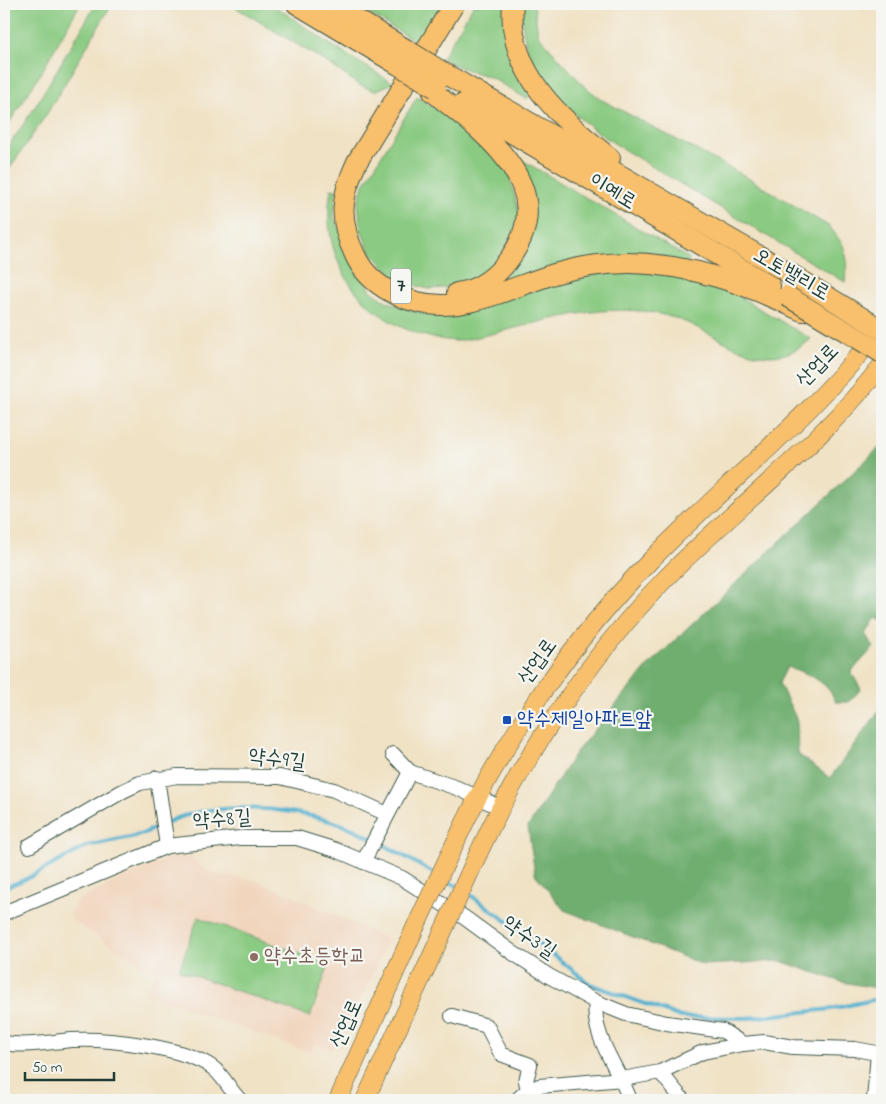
<svg xmlns="http://www.w3.org/2000/svg" width="886" height="1104" font-family="'Indie Flower','Poor Story',sans-serif">
	<style>
		.built { fill: #f1d5bd }
		.green { fill: #8aca82; stroke: #54845b }
		.forest { fill: #6fae70; stroke: #477652 }
		.lines { fill: none; stroke-linecap: round; stroke-linejoin: round }
		.stream { stroke: #51b0cf; stroke-width: 4 }
		.minor-casing { stroke: #3e564a; stroke-width: 16 }
		.major-casing { stroke: #3e564a; stroke-width: 19 }
		.highway-casing { stroke: #3e564a; stroke-width: 22 }
		.minor { stroke: #fff; stroke-width: 14 }
		.major { stroke: #f8bf6c; stroke-width: 18 }
		.highway { stroke: #f8bf6c; stroke-width: 20 }
		.major-bridge-casing { stroke: #3e564a; stroke-width: 19; stroke-linecap: butt }
		.highway-bridge-casing { stroke: #3e564a; stroke-width: 22; stroke-linecap: butt }
		.major-bridge { stroke: #f8bf6c; stroke-width: 18 }
		.highway-bridge { stroke: #f8bf6c; stroke-width: 20 }
		.transit-dot { fill: #1a4fb4; stroke: #f6f6f2; stroke-width: 2 }
		.education-dot { fill: #8d6e63; stroke: #f6f6f2; stroke-width: 2 }
		.labels { text-anchor: middle; dominant-baseline: central; stroke-width: 4.5; stroke-linejoin: round; paint-order: stroke }
		.shield { fill: #f6f6f2; stroke: #60746d; stroke-width: 1 }
		.shield-label { font-size: 20px; font-weight: bold; fill: #1f3d34 }
		.street-label { font-size: 21px; fill: #1f3d34; stroke: #f6f6f2 }
		.transit-label { font-size: 21px; fill: #164399; stroke: #f6f6f2; text-anchor: start }
		.education-label { font-size: 21px; fill: #785e54; stroke: #f6f6f2; text-anchor: start }
	</style>
	<rect width="100%" height="100%" fill="#f6f6f2"/>
	<filter id="ink" filterUnits="userSpaceOnUse"><feTurbulence type="fractalNoise" baseFrequency=".02" numOctaves="2"/><feDisplacementMap in="SourceGraphic" scale="10" xChannelSelector="R" yChannelSelector="G"/><feConvolveMatrix kernelMatrix="1 2 1 2 8 2 1 2 1" color-interpolation-filters="sRGB"/></filter>
	<filter id="wash" filterUnits="userSpaceOnUse"><feTurbulence type="fractalNoise" baseFrequency=".0096" numOctaves="4" result="noise"/><feDisplacementMap in="SourceGraphic" scale="20" xChannelSelector="R" yChannelSelector="G"/><feGaussianBlur stdDeviation="1.12" result="paint"/><feColorMatrix in="noise" values="0 0 0 0 0 0 0 0 0 0 0 0 0 0 0 0 0 1.4 0 .05"/><feComposite in="paint" operator="in"/></filter>
	<g filter="url(#wash)">
		<rect width="100%" height="100%" fill="#f0e2c5"/>
		<path class="built" d="M176,855L191,858L209,872L257,881L289,894L389,940L356,1008L332,1050L314,1044L311,1053L145,993L154,973L73,921L70,914L76,902L111,883Z"/>
		<g class="green">
			<path d="M4,4H80L41,73L4,131Z"/>
			<path d="M96,4H112L48,112L4,177V153L35,107Z"/>
			<path d="M230,4H272L331,45L393,83L375,91L359,85L328,63Z"/>
			<path d="M352,4H442L419,43Z"/>
			<path d="M474,4H507L532,91L527,99L490,77L459,67L442,58Z"/>
			<path d="M521,4H534L538,35L584,86L602,100L743,175L830,227L843,245L847,260L845,282C792,251 739,219 686,187C632,153 567,123 534,66C523,47 523,25 521,4Z"/>
			<path d="M417,97L450,117L472,134L509,173L519,214L512,239L488,272L455,287L429,289L406,283L395,277L370,252L361,230L358,203L363,186Z"/>
			<path d="M522,160L690,259L688,262L503,283L502,279L519,261V164Z"/>
			<path d="M331,189L336,190L334,218L371,291L386,301L416,312L533,291L586,276L615,271L678,274L730,291L811,339C761,383 718,329 668,316C597,297 527,329 458,341C376,337 316,271 331,189Z"/>
			<path d="M198,917L329,964L310,1017L179,970Z"/>
		</g>
		<path class="forest" d="M882,445V621L876,618L865,634L874,647L851,672L861,689L849,702H836C827,681 808,673 787,667L779,683L797,720L798,754L830,778L882,707V984L877,988L842,982L780,961L704,965L564,910L535,874L528,827L576,752L649,665Z"/>
		<g class="lines">
			<g class="stream">
				<path d="M166,823C212,800 286,807 334,822C366,832 406,858 435,874"/>
				<path d="M444,879L457,886"/>
				<path d="M4,888L28,878L87,846L140,835L160,826"/>
				<path d="M465,891L546,949L590,984L681,1017L749,1018L831,1009L882,998"/>
			</g>
		</g>
	</g>
	<g filter="url(#ink)">
		<g class="lines">
			<defs>
				<g id="minor">
					<path d="M393,754L410,772L457,788L499,807"/>
					<path d="M157,778L167,846"/>
					<path d="M29,846L123,791L140,783L177,776L280,777L334,790L387,814"/>
					<path d="M363,862L410,772"/>
					<path d="M4,913L167,846L240,838H297L336,850L402,878L465,918L513,953L549,976L596,1002L626,1014L667,1023L723,1031L743,1044L764,1042L793,1047L855,1049L882,1054"/>
					<path d="M596,1002C591,1037 619,1068 630,1100"/>
					<path d="M452,1016L487,1026L501,1054L530,1065L526,1081L528,1090"/>
					<path d="M4,1043C27,1047 49,1042 72,1040C106,1038 186,1047 213,1068C224,1076 230,1091 240,1100"/>
					<path d="M660,1072L683,1100"/>
					<path d="M517,1100L528,1090L539,1086L623,1079L660,1072L703,1052L743,1044"/>
					<path d="M874,1100L878,1053"/>
				</g>
				<g id="major">
					<path d="M456,841C501,744 574,638 649,562C724,485 810,418 876,334"/>
					<path d="M479,852C524,754 591,656 666,578C737,506 820,445 882,365"/>
					<path d="M338,1100L415,928"/>
					<path d="M365,1100L439,940"/>
				</g>
				<g id="highway">
					<path d="M297,4L397,64"/>
					<path d="M331,4L407,50"/>
					<path d="M454,4L357,162C341,196 338,220 355,255C362,271 376,284 391,292C448,323 499,291 554,274C578,267 603,263 629,263C690,264 747,284 802,311"/>
					<path d="M513,4C506,72 561,119 610,158"/>
					<path d="M444,73L799,279"/>
					<path d="M433,92C480,130 560,185 512,255C499,274 481,290 457,293"/>
					<path d="M463,104L770,286"/>
				</g>
			</defs>
			<use href="#minor" class="minor-casing"/>
			<use href="#major" class="major-casing"/>
			<use href="#highway" class="highway-casing"/>
			<use href="#minor" class="minor"/>
			<use href="#major" class="major"/>
			<use href="#highway" class="highway"/>
			<defs>
				<g id="major-bridge">
					<path d="M415,928L456,841"/>
					<path d="M439,940L479,852"/>
				</g>
				<g id="highway-bridge">
					<path d="M407,50L444,73"/>
					<path d="M397,64L436,88"/>
					<path d="M799,279L882,330"/>
					<path d="M787,296L882,353"/>
				</g>
			</defs>
			<use href="#major-bridge" class="major-bridge-casing"/>
			<use href="#highway-bridge" class="highway-bridge-casing"/>
			<use href="#major-bridge" class="major-bridge"/>
			<use href="#highway-bridge" class="highway-bridge"/>
		</g>
	</g>
	<rect class="transit-dot" x="502" y="715" width="10" height="10" rx="2.5"/>
	<circle class="education-dot" cx="254" cy="957" r="5"/>
	<g class="labels">
		<rect class="shield" x="391" y="268.5" width="20" height="35" rx="4"/>
		<g class="shield-label">
			<text x="401" y="286">7</text>
		</g>
		<g class="street-label">
			<text transform="translate(612 192) rotate(31)">이예로</text>
			<text transform="translate(791 275) rotate(30)">오토밸리로</text>
			<text transform="translate(818 366) rotate(-46)">산업로</text>
			<text transform="translate(538 662) rotate(-54)">산업로</text>
			<text transform="translate(277 760) rotate(7)">약수9길</text>
			<text transform="translate(222 820) rotate(-4)">약수8길</text>
			<text transform="translate(529 938) rotate(34)">약수3길</text>
			<text transform="translate(347 1024) rotate(-66)">산업로</text>
		</g>
		<g class="transit-label">
			<text x="517" y="720">약수제일아파트앞</text>
		</g>
		<g class="education-label">
			<text x="264" y="957">약수초등학교</text>
		</g>
	</g>
	<rect width="886" height="1104" fill="none" stroke="#f6f6f2" stroke-width="20"/>
	<path d="M25 1072v8h89v-8" fill="none" stroke="#1f3d34" stroke-width="2.5"/>
	<text x="32" y="1072" font-size="15" fill="#1f3d34" stroke="#f6f6f2" stroke-width="4" paint-order="stroke">50 m</text>
</svg>
